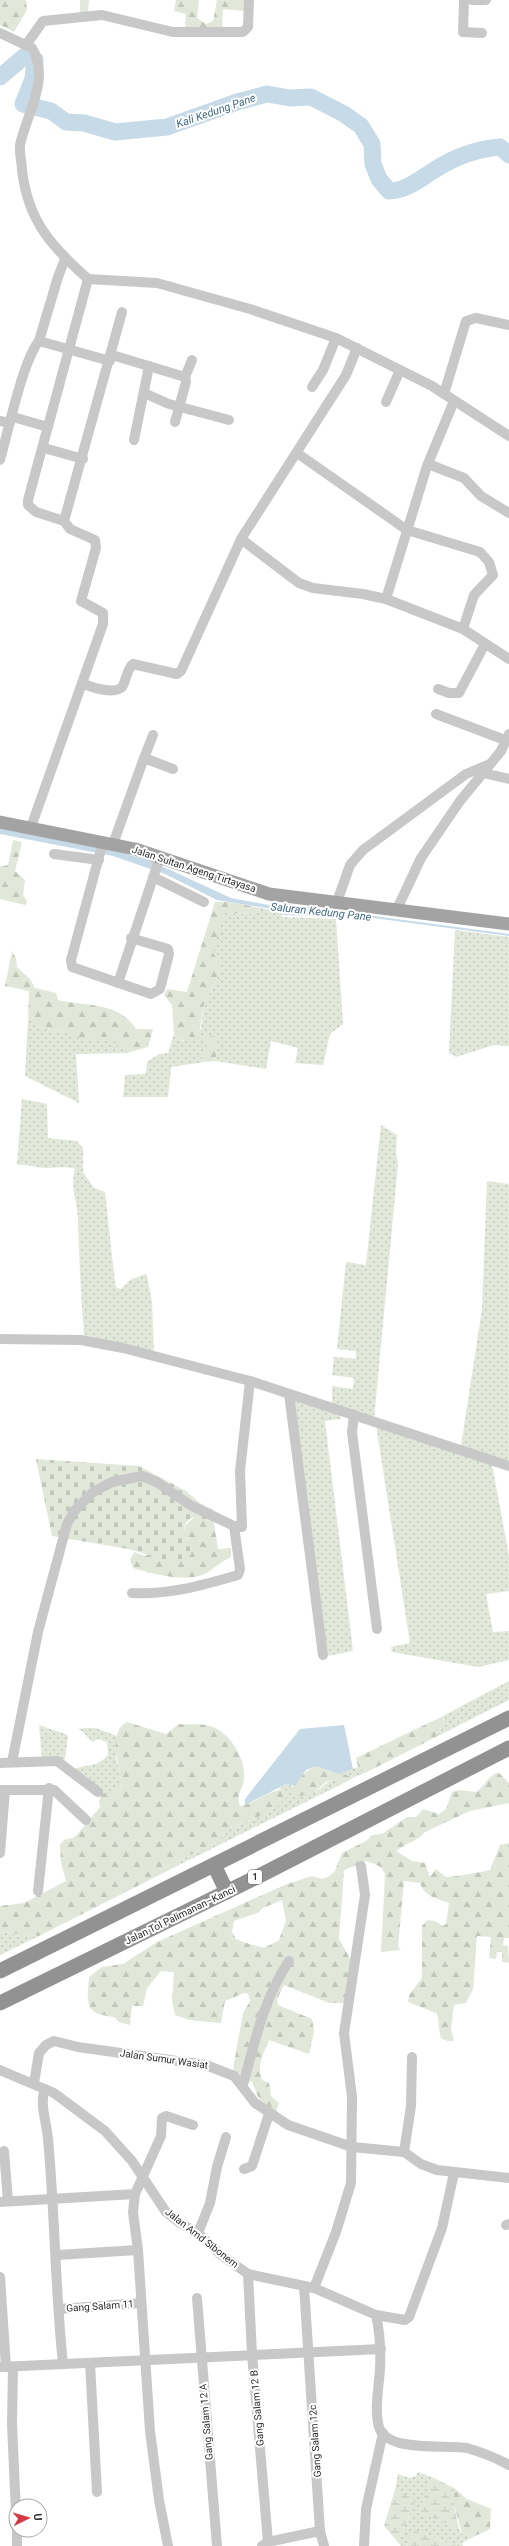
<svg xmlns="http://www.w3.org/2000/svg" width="509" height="2546" font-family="Roboto,sans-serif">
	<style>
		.grass { fill: url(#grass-dots) }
		.forest { fill: url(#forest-firs); fill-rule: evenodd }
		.wetland { fill: url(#wetland-marsh) }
		.cemetery { fill: url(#cemetery-stones) }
		.water { fill: #c7dae7 }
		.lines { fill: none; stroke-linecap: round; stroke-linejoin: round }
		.river { stroke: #c7dae7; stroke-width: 17 }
		.minor { stroke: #c8c8c8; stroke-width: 10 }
		.major { stroke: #a3a3a3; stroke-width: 13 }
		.highway { stroke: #929292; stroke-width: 15 }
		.labels { text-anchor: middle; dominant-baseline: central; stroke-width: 4; stroke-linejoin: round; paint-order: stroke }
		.shield { fill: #fff; stroke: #6b6b6b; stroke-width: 1 }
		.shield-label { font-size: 9px; font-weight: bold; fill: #2b2b2b }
		.street-label { font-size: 10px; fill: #2b2b2b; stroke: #fff }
		.water-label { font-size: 11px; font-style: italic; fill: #426b85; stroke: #fff }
	</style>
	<defs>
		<pattern id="grass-dots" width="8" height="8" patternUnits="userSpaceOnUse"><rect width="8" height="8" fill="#e1e8da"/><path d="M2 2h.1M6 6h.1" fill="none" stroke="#c1c7bb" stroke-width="1.8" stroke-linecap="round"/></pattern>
		<pattern id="forest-firs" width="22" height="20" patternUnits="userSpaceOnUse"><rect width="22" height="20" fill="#e1e8da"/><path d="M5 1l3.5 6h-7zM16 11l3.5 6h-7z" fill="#c1c7bb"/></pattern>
		<pattern id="wetland-marsh" width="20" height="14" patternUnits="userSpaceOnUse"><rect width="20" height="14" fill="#e1e8da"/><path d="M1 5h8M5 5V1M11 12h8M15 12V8" fill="none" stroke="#c1c7bb"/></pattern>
		<pattern id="cemetery-stones" width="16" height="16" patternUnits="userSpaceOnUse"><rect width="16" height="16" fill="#e1e8da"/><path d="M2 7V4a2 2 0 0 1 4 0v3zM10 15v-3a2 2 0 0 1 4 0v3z" fill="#c1c7bb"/></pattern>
	</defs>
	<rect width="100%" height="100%" fill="#fff"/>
	<g class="grass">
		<path d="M261,908L282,912V917L336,919L343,1024L330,1034L323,1065L295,1063L298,1048L271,1041L266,1069L215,1061L218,1043L205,1038V1051L202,1058L204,1062L171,1067L168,1097H123L125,1075L146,1074L147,1062L159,1054L168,1053L174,1034L183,1041L201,1029L204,1004L222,968L212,953L220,922L225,913L255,914Z"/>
		<path d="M455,930L509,937V1046L494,1045L456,1057L449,1053Z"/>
		<path d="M28,1019L41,1028L63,1032L85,1039L113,1041L127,1053L76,1054L79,1103L25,1076Z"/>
		<path d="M22,1099L47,1104L48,1138L77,1141L83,1148V1172L94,1188L105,1192L115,1283L117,1288L121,1289L130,1280L145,1274L147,1276L152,1302L154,1351L84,1335C81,1296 79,1257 78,1218C77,1201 70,1185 75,1169C65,1166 56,1168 46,1168C36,1168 28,1164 17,1165Z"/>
		<path d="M381,1125L397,1135L396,1151L398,1164L374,1419L332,1404V1386L353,1389L354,1378L332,1375L334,1357L356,1359V1351L337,1349L346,1262L366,1265Z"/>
		<path d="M487,1181L509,1184V1462L461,1446L482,1309Z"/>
		<path d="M293,1397L340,1413L341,1419L325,1421L353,1651L328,1656Z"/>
		<path d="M376,1425L492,1464L509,1556V1591L486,1594L493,1632L509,1631V1660L478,1667L392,1652L391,1647L410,1643Z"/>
		<path d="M509,1681V1700L436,1737L444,1722L443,1716Z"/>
		<path d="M39,1725L68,1735L65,1760L55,1757L42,1758Z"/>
		<path d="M86,1728H96L117,1736L116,1757L121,1780L120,1788L110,1795H104L74,1769C90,1763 94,1769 108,1755L107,1742L98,1739L92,1742L82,1731L77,1729Z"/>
		<path d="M358,1767L367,1772L355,1777L338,1774Z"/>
		<path d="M333,1780L344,1783L175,1867V1862L218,1842L230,1828L252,1820L281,1804L284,1789H278L286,1784C295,1786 307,1797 317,1791C324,1787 325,1782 333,1780Z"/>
		<path d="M0,1932L39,1936L0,1955Z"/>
		<path d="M418,2472L432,2477L419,2512L459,2529L462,2534L475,2536L462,2543L463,2546H456L415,2531L412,2533L407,2546H401L398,2542L410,2514L395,2490L398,2474L410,2478L416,2476Z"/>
	</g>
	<g class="forest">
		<path d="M0,0H26L27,10L14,32L0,25Z"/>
		<path d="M80,0H89L88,12H80Z"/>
		<path d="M176,0H199L197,18L206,24L213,21L217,0H244V11L223,9L222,29L185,27L186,14L174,11Z"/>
		<path d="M13,840L22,842L15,871L25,880L23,895L27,901L25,905L0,899V867L8,865Z"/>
		<path d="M215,902H230L261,908L255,914L225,913L222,918L213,953L222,968L204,1004L198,1039C187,1043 182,1041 174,1034L172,1005L164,995L167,989L187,992Z"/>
		<path d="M12,951L16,958L17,967L30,979L35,988L56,993L58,1000C87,1007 118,1001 136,1029H153L148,1047L127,1053L113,1041L85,1040L63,1032L41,1028L28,1019L29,991L5,986Z"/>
		<path d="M209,1036L215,1037L218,1043L215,1061L204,1062L202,1058L205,1051V1038Z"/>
		<path d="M195,1516L214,1523L218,1549L231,1548V1557C222,1561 216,1567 208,1572C189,1584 153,1574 133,1568L130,1560L134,1552L145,1556L189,1539L184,1534L185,1526Z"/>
		<path d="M443,1716L444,1722L436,1737L367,1772L358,1767L356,1758Z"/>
		<path d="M127,1722L166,1734L179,1724C190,1725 203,1723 213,1727C231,1734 247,1761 244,1780C243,1788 235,1797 240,1806C256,1803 267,1791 284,1789L288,1795L281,1804L252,1820L230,1828L218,1842L175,1862V1867L39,1936L0,1932V1906L24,1903L66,1881L61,1863L60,1845L64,1840L75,1837L100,1807L99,1801L102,1793L110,1795L120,1788C124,1773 104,1734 127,1722Z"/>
		<path d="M316,1766L332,1772L355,1777L344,1783L333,1780L326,1782L314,1793L299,1796L292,1790C297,1780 306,1770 316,1766Z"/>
		<path d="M496,1773H499L509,1783V1803L470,1811L425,1832C418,1841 406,1843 396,1851L412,1861L425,1863L430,1877L436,1869L446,1877C461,1876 475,1873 490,1870L500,1845L509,1843V1938H504L503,1945L508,1946L509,1963L502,1962V1952H497L496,1959L489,1958L491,1937L477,1936L473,1989L466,2003L454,2005L451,2029L454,2041H447L441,2038C438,2030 440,2018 436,2013L408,2002L409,1995L422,1978V1926L427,1920L435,1921L443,1926L446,1924L449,1903C436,1898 425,1897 420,1883L404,1881L398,1947L401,1950L381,1952L385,1874L381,1867L367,1861L344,1870L339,1939L353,1964L346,2003H329L284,1985L277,1999L278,2005L312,2019L314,2031L309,2054L269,2040C264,2053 256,2066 262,2080L269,2083L271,2096L279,2103L276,2112L259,2099L252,2082L239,2076L233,2069L243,2013L250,2001L248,1993H244L225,2001L221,2023L189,2020L175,2015L172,2001L174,1972L161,1971L147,1988L143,2006H132L130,2025L119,2022L114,2017C84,2014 87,2004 89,1977L102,1967L123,1964L157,1942L287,1884L312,1876L322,1879L328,1877L335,1871L342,1853L366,1841L372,1835L382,1834L407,1817H416L423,1809L439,1814L446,1809L452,1792L460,1790L476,1792C485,1786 486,1779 496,1773ZM282,1900L286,1921L279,1940L264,1948L243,1942L236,1939L232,1932L234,1921L257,1913L263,1908Z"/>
		<path d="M454,2488L467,2499L491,2509L490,2529L475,2536L462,2534L454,2504Z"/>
	</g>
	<g class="wetland">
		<path d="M432,2477L454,2488V2504L459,2529L419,2512Z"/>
		<path d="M395,2490L416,2499L398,2542L384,2526Z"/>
		<path d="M415,2531L456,2546H407L412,2533Z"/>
	</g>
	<path class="cemetery" d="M36,1459L139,1466L186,1491L200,1503L213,1510L214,1523L195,1516C176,1526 187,1535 193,1549L190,1556L174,1562L128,1549L52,1536Z"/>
	<g class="water">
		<path d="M0,827L114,850L153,862L231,898L284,908V904L509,934V936L366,917L283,915L284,911L217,900L165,874L113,856L0,834Z"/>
		<path d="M344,1725L353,1769L338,1774L316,1766L306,1770L295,1786L286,1784L245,1805V1799L300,1729Z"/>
	</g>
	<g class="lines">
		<path class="river" d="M0,77L25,56L35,60L33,79L23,104L51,111L66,122L84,123L115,132L167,127L237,102L267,94L290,98L311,97L344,114L361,126L372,144L373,164L379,179L389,191C407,191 421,178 436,169C455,157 477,149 500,147L509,155"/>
		<g class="minor">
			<path d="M464,0L463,32L482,33"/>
			<path d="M472,0H486"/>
			<path d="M0,33L32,48C51,79 26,115 20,145C19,153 22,162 22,170C28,221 51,246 88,279L157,283L250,309L336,338L432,386L509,436"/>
			<path d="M26,45L43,21L102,15L173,32H243L248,27L249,0"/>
			<path d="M39,341L58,277L65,259"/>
			<path d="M112,355L185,377L186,382L175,422"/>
			<path d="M185,377L192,360"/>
			<path d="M312,387L323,370L336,338"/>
			<path d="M144,393L169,404L229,420"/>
			<path d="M444,394L466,321L476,318L509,325"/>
			<path d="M386,402L400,370"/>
			<path d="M13,417L48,427"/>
			<path d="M0,421L10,423"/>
			<path d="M134,440L149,366"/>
			<path d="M44,448L83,459"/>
			<path d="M297,453L407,530L480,552L489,562L493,575L474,595L463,629"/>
			<path d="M0,460C8,432 23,360 39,341L110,361"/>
			<path d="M428,464L464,478L481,496L509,513"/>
			<path d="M64,521L36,512L28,505V500L88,279"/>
			<path d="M241,539L299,583L313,588L363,594L386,599L463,629L509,659"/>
			<path d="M386,599L427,466L454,401"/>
			<path d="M82,683C90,687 115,695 122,687C127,680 126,670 133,664L177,674L181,671L241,539L346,375L357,348"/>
			<path d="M438,689L449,693H459L485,644"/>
			<path d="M436,714L505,740"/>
			<path d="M144,758L153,735"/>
			<path d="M483,773L509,779"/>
			<path d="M31,827L103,624V613L81,601L96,548L95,540L70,529L64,521L122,312"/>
			<path d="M103,842L71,960L72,967L151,994L160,989L169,954L168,949L131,938"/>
			<path d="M113,844L144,758L173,769"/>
			<path d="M54,854L99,860"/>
			<path d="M153,877L204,902"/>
			<path d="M337,902L350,865L363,850L466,774L490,764"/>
			<path d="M397,909L421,858L460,801L501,751L509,734"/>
			<path d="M118,983L160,857"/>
			<path d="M0,1339L81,1340L123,1348L250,1381L509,1466"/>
			<path d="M289,1394L323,1655"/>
			<path d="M354,1415L352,1432L377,1629"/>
			<path d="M132,1593C170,1595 203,1585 238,1575L240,1569L234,1526"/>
			<path d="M12,1762L38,1632L67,1524L75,1510L93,1492L112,1482L142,1476L157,1482L190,1505L234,1526L242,1527L240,1471L250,1381"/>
			<path d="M0,1763L57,1761L98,1792"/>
			<path d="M0,1790H54L86,1820"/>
			<path d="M0,1853L5,1790"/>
			<path d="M38,1891L49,1788"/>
			<path d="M0,2070L54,2093L105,2131L132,2161L166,2212L180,2223L198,2233L220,2254L248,2274L314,2288L376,2315C380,2333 381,2350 380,2369C379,2386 374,2410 379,2427C386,2453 447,2444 467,2448C481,2452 496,2458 509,2465"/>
			<path d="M34,2083L39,2053L46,2045L54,2041L78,2047L206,2065L234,2076L255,2103L288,2125L352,2147L404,2152L421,2164L437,2170L509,2178"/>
			<path d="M243,2085C255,2041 264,1998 289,1961"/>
			<path d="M45,2089C39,2103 47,2124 48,2139C55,2214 55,2289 63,2364"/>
			<path d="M4,2151L8,2201"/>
			<path d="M404,2152L411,2106L412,2057"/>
			<path d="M244,2169L252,2166L269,2114"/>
			<path d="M135,2194L133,2212L138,2250L150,2431L159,2500L168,2546"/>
			<path d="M0,2202L135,2194L161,2136L162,2118L166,2116L193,2125"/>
			<path d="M506,2225L509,2224"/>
			<path d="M198,2233L210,2203L217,2167L226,2137"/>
			<path d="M57,2255L138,2250"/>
			<path d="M248,2274L252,2354L268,2542"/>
			<path d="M0,2277L6,2367"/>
			<path d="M304,2286L320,2531L324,2546"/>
			<path d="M314,2288L336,2232L351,2183L352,2097L344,2033L365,1895L361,1866"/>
			<path d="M197,2298L217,2546"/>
			<path d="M59,2309L141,2303"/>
			<path d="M376,2315L405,2320L409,2317L442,2228L454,2173"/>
			<path d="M90,2363L97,2492"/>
			<path d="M0,2367L381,2349"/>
			<path d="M13,2367L12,2424L16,2513"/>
			<path d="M17,2530V2546"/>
			<path d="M262,2546L268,2542L320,2531"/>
			<path d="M364,2546L366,2509L383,2433"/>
		</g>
		<path class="major" d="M0,822L135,849L269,894L509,924"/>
		<g class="highway">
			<path d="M214,1865L227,1892"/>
			<path d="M0,1971L509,1718"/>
			<path d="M0,2003L259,1876L509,1748"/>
		</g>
	</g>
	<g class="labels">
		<rect class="shield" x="248" y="1870" width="14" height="14" rx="3"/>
		<g class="shield-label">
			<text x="255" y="1877">1</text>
		</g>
		<g class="street-label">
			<text transform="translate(194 869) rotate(18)">Jalan Sultan Ageng Tirtayasa</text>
			<text transform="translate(180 1915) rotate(-26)">Jalan Tol Palimanan–Kanci</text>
			<text transform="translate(164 2059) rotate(8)">Jalan Sumur Wasiat</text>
			<text transform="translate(202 2238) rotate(38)">Jalan Amd Sibonem</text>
			<text transform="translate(100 2306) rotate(-4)">Gang Salam 11</text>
			<text transform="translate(257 2408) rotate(-95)">Gang Salam 12 B</text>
			<text transform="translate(206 2422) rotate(-95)">Gang Salam 12 A</text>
			<text transform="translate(315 2441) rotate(-94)">Gang Salam 12c</text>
		</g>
		<g class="water-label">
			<text transform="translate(216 111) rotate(-19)">Kali Kedung Pane</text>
			<text transform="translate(321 912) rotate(6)">Saluran Kedung Pane</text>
		</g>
	</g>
	<g transform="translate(28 2518) rotate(85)"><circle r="19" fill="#ffffff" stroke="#aaaaaa"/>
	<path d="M0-3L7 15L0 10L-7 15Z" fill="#d33c47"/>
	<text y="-6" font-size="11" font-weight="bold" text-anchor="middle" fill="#2b2b2b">U</text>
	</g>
</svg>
